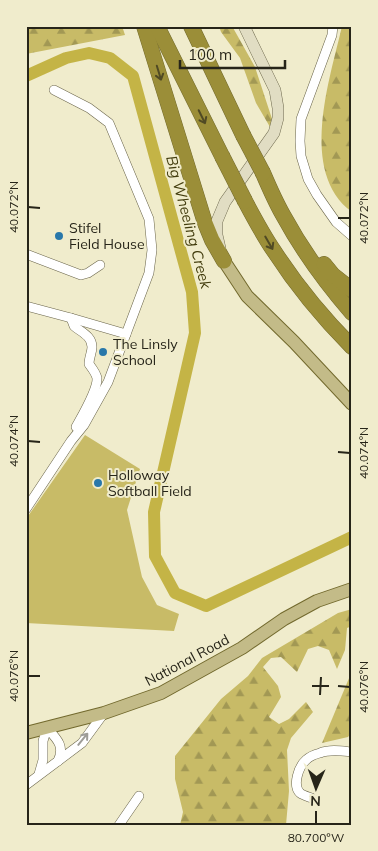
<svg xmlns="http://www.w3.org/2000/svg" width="378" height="851" font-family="Mulish,sans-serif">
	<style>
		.forest { fill: url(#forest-firs) }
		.pitch { fill: #c8bb67 }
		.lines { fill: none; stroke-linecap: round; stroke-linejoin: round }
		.river { stroke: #c4b446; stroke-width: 12 }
		.street-casing { stroke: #6a654a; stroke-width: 10 }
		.secondary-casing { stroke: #6a654a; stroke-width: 12 }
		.primary-casing { stroke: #72692d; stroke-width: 14 }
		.highway-casing { stroke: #72692d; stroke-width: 16 }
		.street { stroke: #fff; stroke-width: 9 }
		.secondary { stroke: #e1ddc3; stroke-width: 11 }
		.primary { stroke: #c3bb88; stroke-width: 12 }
		.highway { stroke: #9b8e38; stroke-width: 15 }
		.highway-bridge-casing { stroke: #72692d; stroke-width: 16; stroke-linecap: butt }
		.highway-bridge { stroke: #9b8e38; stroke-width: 15 }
		.oneway { stroke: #504a24 }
		.oneway2 { stroke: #9e9d98 }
		.ticks { fill: none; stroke: #272519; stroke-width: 2 }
		.poi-dot { fill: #2978aa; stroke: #f0eccc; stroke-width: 2 }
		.labels { text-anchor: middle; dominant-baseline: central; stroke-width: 4; stroke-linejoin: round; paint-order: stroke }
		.poi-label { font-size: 14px; fill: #272519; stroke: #f0eccc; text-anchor: start }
		.street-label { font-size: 14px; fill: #272519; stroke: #f0eccc }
		.water-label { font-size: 15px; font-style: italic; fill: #423c0d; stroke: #f0eccc }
		.neatline { fill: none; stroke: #272519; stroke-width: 2 }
		.ticks-label { font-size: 12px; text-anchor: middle; fill: #272519 }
	</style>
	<defs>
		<pattern id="forest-firs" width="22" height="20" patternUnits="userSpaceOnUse" patternTransform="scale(1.25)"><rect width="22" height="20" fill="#c8bb67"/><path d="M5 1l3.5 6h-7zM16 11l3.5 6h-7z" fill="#a29854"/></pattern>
	</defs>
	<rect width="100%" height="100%" fill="#f0eccc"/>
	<g class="forest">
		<path d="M26,26H122L125,35L26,54Z"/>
		<path d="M219,26H232L255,67L274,125L270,127L256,103L240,58L221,32Z"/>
		<path d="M342,26H352V212C298,172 330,79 342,26Z"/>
		<path d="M352,609V626L347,628L345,650L337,669L329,650L318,646L308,649L297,672L281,657L271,658L263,667L278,686L281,697L269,717L279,724L289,719L306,702L313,712L291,738L287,750L289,791L286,825H180L183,812L175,779V756L221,699L248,676L262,658L338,613Z"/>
		<path d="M352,671V732L348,737L322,743Z"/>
	</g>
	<path class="pitch" d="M85,435L140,469L127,510L142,577L157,605L179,614L174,631L26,623V519Z"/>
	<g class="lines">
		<path class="river" d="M26,76L66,58L89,53L110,58L133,76L192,292L195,333L154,512L155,556L175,593L206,606L352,537"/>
		<defs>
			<g id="street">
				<path d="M333,26L332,35L301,119L300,141L301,156L308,179L317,195L336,222L352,236"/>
				<path d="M26,254L81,275L88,273L100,265"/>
				<path d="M26,306L71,318L126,334"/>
				<path d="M71,318L74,326C81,332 92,336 92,347C92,352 89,358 89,364C92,368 96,373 97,378C98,389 82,416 76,427"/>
				<path d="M26,509L71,441L84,425L108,382L149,273L152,250L149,219L109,123L89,108L54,90"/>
				<path d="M39,774L43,760V741L47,728C57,739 65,746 58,761"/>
				<path d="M26,785L82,743L104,713"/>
				<path d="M314,799C310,797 304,796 300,793C292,785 299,766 306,760C309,757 316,754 320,753C330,749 342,751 352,752"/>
				<path d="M119,825L139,796"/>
			</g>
			<path id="secondary" d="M220,248L217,235V221L225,202L274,133L278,118V108L275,90L244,26"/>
			<g id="primary">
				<path d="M224,261L247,296L294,342L352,404"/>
				<path d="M26,733L104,713L161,693L242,648L284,619L317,601L352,589"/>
			</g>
			<g id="highway">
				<path d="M144,26L205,223L212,240L224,261"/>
				<path d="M157,26L222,156"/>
				<path d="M191,26L243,135"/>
				<path d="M263,173C269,187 275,201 283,215C302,250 326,283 352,313"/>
				<path d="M245,201C254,218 263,235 274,251C296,285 323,318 352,347"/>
				<path d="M324,264L333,275L352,290"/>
			</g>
		</defs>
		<use href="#street" class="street-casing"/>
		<use href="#secondary" class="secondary-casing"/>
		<use href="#primary" class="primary-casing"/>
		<use href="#highway" class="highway-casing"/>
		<use href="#street" class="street"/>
		<use href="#secondary" class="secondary"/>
		<use href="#primary" class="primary"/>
		<use href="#highway" class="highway"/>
		<defs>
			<g id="highway-bridge">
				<path d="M243,135L263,173"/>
				<path d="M222,156L245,201"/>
			</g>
		</defs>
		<use href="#highway-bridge" class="highway-bridge-casing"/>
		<use href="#highway-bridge" class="highway-bridge"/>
	</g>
	<defs><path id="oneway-shaft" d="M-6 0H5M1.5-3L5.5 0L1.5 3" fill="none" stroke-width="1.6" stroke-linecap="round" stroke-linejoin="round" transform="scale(1.25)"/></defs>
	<g class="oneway">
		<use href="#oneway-shaft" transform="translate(159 73) rotate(73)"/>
		<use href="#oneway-shaft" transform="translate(202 117) rotate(64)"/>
		<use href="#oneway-shaft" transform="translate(269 243) rotate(60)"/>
	</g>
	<use class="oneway2" href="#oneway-shaft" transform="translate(83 739) rotate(-51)"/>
	<path class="ticks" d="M28,207L40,208M338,218H350M28,441L40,442M338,452L350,453M28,676H40M312,686H329M338,686L350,687M320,695L321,677M316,824V811"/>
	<g class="poi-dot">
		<circle cx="59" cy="236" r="5"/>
		<circle cx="103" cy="352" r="5"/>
		<circle cx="98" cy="483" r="5"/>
	</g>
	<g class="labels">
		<g class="poi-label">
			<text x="69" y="228">Stifel<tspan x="69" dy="16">Field House</tspan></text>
			<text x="113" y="344">The Linsly<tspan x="113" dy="16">School</tspan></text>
			<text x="108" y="475">Holloway<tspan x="108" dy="16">Softball Field</tspan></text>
		</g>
		<g class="street-label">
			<text transform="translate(187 660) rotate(-28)">National Road</text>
		</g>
		<g class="water-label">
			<text transform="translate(189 222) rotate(75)">Big Wheeling Creek</text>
		</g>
	</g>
	<rect width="378" height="851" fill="none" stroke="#f0eccc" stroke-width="55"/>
	<g transform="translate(316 788) rotate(182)" stroke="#f0eccc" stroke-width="4" paint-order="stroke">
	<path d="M0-4L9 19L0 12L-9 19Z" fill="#272519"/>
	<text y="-8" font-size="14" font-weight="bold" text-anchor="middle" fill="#272519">N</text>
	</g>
	<path d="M180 60v8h105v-8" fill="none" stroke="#272519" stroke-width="2.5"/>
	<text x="188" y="60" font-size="15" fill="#272519" stroke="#f0eccc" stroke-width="4" paint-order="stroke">100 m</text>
	<rect x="28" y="28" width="322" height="796" class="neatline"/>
	<g class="ticks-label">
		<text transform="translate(14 207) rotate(-90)" y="4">40.072°N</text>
		<text transform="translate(364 218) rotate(-90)" y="4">40.072°N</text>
		<text transform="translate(14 441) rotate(-90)" y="4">40.074°N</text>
		<text transform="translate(364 453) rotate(-90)" y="4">40.074°N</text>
		<text transform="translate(14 676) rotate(-90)" y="4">40.076°N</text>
		<text transform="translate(364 687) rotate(-90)" y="4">40.076°N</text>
		<text x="316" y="842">80.700°W</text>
	</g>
</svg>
